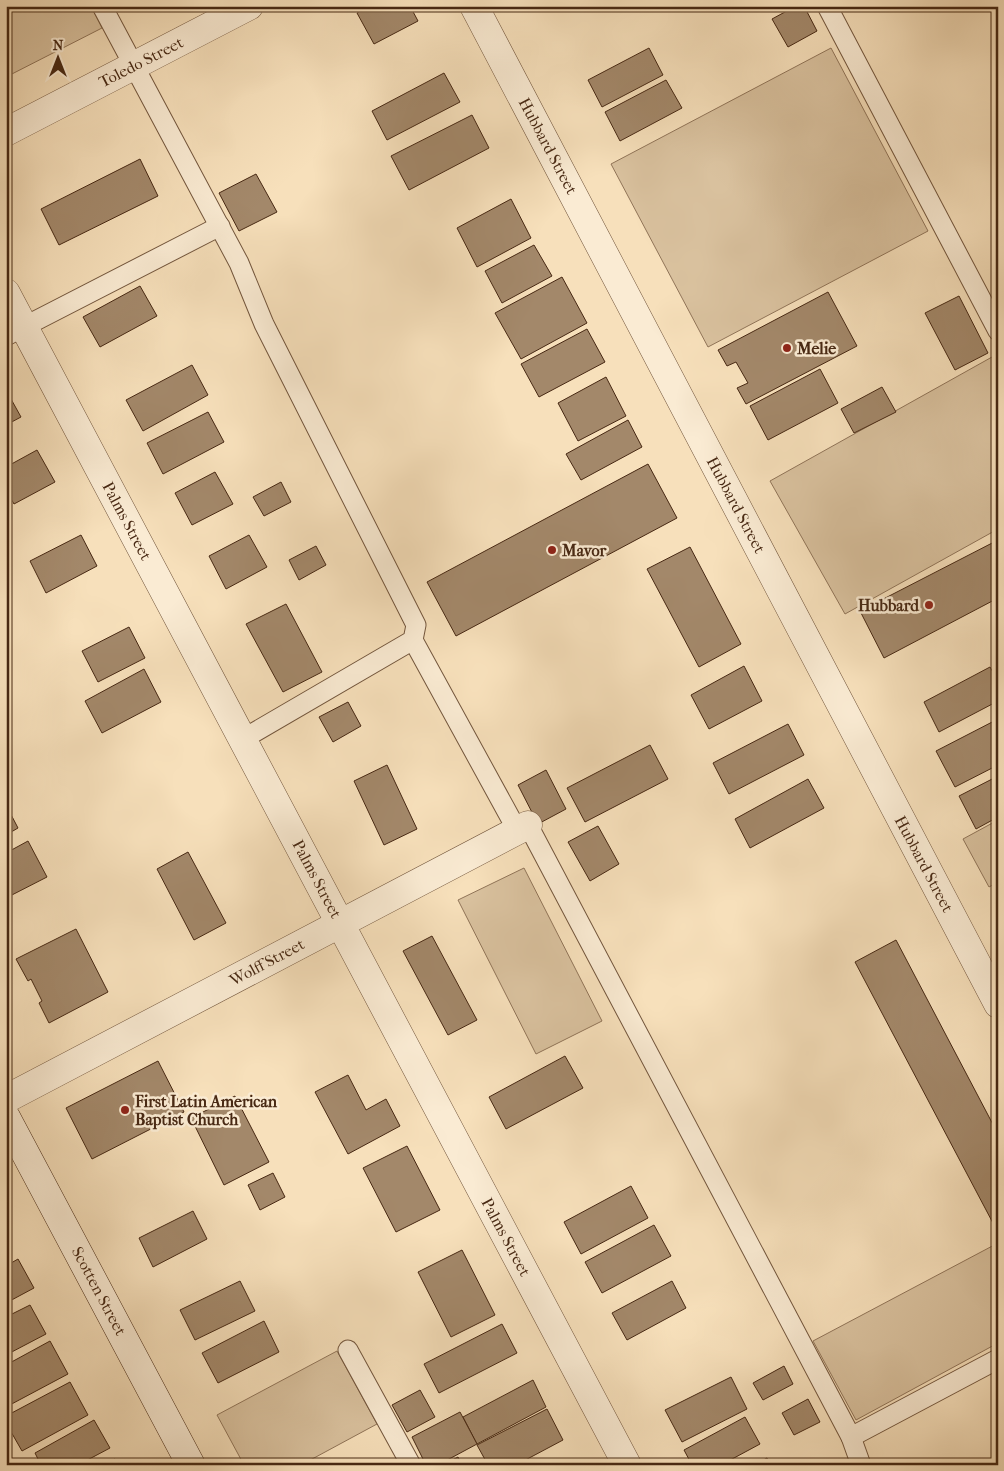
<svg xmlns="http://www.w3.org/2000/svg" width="1004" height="1471" font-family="'IM FELL French Canon',serif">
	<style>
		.green { fill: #d9c19e; stroke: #907458 }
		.building { fill: #a3886a; stroke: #472813 }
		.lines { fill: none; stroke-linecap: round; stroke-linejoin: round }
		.lane-casing { stroke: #73563d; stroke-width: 21 }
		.street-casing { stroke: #73563d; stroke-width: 29 }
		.secondary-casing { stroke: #472813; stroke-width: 29 }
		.lane { stroke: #faebd3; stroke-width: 19 }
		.street { stroke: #faebd3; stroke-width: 28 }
		.secondary { stroke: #faebd3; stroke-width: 28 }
		.poi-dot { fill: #8f2418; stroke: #faebd3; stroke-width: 2 }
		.labels { text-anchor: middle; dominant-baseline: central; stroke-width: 5; stroke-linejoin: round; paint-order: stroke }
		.street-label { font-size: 16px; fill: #472813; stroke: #faebd3 }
		.poi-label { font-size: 16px; font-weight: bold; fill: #472813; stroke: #faebd3; text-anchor: start }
	</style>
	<rect width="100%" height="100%" fill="#f7e0bb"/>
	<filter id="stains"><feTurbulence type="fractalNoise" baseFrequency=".004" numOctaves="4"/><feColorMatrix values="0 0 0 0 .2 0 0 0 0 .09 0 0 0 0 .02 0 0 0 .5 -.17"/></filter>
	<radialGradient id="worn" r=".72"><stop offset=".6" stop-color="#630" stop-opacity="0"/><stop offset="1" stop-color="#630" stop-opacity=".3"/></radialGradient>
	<g class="green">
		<path d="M6,6H91L102,28L6,77Z"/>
		<path d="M831,48L928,231L708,347L611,164Z"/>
		<path d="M992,357L998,368V529L845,614L770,481Z"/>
		<path d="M998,820V882L989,887L963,839Z"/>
		<path d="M524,868L602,1021L536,1054L458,900Z"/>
		<path d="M998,1243V1343L856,1420L813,1341Z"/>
		<path d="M337,1351L377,1424L301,1465H244L217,1415Z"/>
	</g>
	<g class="building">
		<path d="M369,6H410L418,21L374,44L357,13Z"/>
		<path d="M796,6H804L817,31L788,47L772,19Z"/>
		<path d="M649,48L663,75L602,107L588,80Z"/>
		<path d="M444,73L460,102L387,140L372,111Z"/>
		<path d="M666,80L682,108L620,141L605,112Z"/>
		<path d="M472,115L489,148L409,190L391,156Z"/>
		<path d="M140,159L158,196L59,245L41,209Z"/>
		<path d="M256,174L277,212L239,231L219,193Z"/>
		<path d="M511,199L531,238L477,267L457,228Z"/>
		<path d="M534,245L552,276L502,303L485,271Z"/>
		<path d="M562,277L587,323L521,359L495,313Z"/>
		<path d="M140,286L157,316L100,347L83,317Z"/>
		<path d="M828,292L857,346L746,404L737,388L748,383L736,362L727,366L718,350Z"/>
		<path d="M959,296L988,353L955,370L925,313Z"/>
		<path d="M587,329L605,362L539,397L521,364Z"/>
		<path d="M192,365L208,395L143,431L126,400Z"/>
		<path d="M820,369L838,403L768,440L750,406Z"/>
		<path d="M606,377L626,416L578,441L558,403Z"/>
		<path d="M882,387L896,412L854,433L841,409Z"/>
		<path d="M6,390L21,417L6,425Z"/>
		<path d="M208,412L224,442L163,474L147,443Z"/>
		<path d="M628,420L642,447L581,480L566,454Z"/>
		<path d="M37,450L55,482L14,504L6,490V467Z"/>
		<path d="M648,464L677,518L456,636L427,582Z"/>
		<path d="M215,472L233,504L192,525L175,493Z"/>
		<path d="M281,482L291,502L264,516L253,497Z"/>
		<path d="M81,535L97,566L46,593L30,561Z"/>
		<path d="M249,535L267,567L226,589L209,556Z"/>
		<path d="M998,540V598L884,658L860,611Z"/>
		<path d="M316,546L326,565L299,580L289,560Z"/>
		<path d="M690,547L741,644L699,667L647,569Z"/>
		<path d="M286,604L322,672L283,692L246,624Z"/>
		<path d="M129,627L145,658L98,682L82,651Z"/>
		<path d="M744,666L762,701L709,729L691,695Z"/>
		<path d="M990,667L998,681V701L939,732L924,702Z"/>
		<path d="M144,669L161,702L102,733L85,701Z"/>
		<path d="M348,702L361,726L333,742L319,717Z"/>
		<path d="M998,719V765L955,787L936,751Z"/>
		<path d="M788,724L804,755L729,794L713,763Z"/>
		<path d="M650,745L668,779L585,822L567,788Z"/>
		<path d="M387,765L417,829L384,845L354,781Z"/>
		<path d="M546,770L566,809L538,824L518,785Z"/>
		<path d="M998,776V817L976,829L959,796Z"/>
		<path d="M808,779L824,808L750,848L735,819Z"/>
		<path d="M6,805L18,828L6,835Z"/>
		<path d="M598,826L619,864L590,881L568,842Z"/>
		<path d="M28,841L47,877L6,898V853Z"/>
		<path d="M188,852L226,923L194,940L157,869Z"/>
		<path d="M76,929L108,992L49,1023L39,1003L42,1001L31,979L28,981L16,959Z"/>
		<path d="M432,936L477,1020L448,1035L403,951Z"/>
		<path d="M896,940L998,1134V1223L994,1225L855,962Z"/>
		<path d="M565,1056L583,1088L506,1129L489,1097Z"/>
		<path d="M158,1061L184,1112L92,1159L66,1108Z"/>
		<path d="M348,1075L366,1110L386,1099L400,1126L348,1154L315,1092Z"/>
		<path d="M235,1096L269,1162L224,1185L191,1118Z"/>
		<path d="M407,1146L440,1210L396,1232L363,1168Z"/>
		<path d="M273,1173L285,1197L260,1210L248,1185Z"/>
		<path d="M631,1186L648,1218L581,1254L564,1222Z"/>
		<path d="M193,1211L207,1239L153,1267L139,1238Z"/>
		<path d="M654,1225L671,1256L602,1293L585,1262Z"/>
		<path d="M462,1250L495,1315L451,1337L418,1272Z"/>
		<path d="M18,1259L34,1288L6,1303V1266Z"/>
		<path d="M240,1281L255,1311L195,1340L180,1310Z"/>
		<path d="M672,1281L686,1308L627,1340L612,1313Z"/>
		<path d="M30,1305L46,1334L6,1355V1317Z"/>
		<path d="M264,1321L279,1352L218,1383L202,1353Z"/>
		<path d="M502,1324L517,1353L439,1393L424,1364Z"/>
		<path d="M50,1341L68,1374L6,1407V1365Z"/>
		<path d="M784,1366L793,1384L763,1400L753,1383Z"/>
		<path d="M731,1377L747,1409L682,1442L665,1410Z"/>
		<path d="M533,1380L546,1407L477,1444L463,1417Z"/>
		<path d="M70,1382L88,1415L22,1451L6,1423V1416Z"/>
		<path d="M420,1390L435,1417L407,1432L392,1405Z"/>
		<path d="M808,1399L820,1422L794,1435L782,1413Z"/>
		<path d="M547,1409L563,1440L516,1465H488L477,1445Z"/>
		<path d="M460,1412L477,1444L438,1465H426L412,1437Z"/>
		<path d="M745,1417L760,1444L721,1465H692L684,1450Z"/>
		<path d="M94,1420L110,1448L78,1465H41L35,1453Z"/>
		<path d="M458,1457L462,1465H443Z"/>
		<path d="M767,1458L771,1465H754Z"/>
		<path d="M115,1459L118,1465H104Z"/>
		<path d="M837,1460L840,1465H828Z"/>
	</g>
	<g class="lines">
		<defs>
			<g id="lane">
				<path d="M102,6L239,263L264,324L416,625L413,640L243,739"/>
				<path d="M827,6L998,331"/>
				<path d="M6,336L220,226"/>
				<path d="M413,640L517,830"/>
				<path d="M528,825L851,1437L861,1465"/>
				<path d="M348,1350L411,1465"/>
				<path d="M851,1437L998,1359"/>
			</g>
			<g id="street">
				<path d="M474,6L998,1004"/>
				<path d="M6,132L249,6"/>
				<path d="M6,293L627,1465"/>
				<path d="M6,1099L528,825"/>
			</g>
			<path id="secondary" d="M6,1117L191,1465"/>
		</defs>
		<use href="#lane" class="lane-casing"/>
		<use href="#street" class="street-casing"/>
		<use href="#secondary" class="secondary-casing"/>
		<use href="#lane" class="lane"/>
		<use href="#street" class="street"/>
		<use href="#secondary" class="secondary"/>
	</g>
	<g class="poi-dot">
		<circle cx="787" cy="348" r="5"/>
		<circle cx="552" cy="550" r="5"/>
		<circle cx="929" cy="605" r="5"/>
		<circle cx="125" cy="1110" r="5"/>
	</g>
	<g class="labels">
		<g class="street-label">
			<text transform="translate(141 62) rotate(-27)">Toledo Street</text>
			<text transform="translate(548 146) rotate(62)">Hubbard Street</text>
			<text transform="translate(736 505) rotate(62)">Hubbard Street</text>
			<text transform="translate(127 521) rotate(62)">Palms Street</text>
			<text transform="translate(924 864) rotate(62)">Hubbard Street</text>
			<text transform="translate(317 879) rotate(62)">Palms Street</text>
			<text transform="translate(267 962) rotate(-28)">Wolff Street</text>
			<text transform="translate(506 1237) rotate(62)">Palms Street</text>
			<text transform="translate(99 1291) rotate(62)">Scotten Street</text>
		</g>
		<g class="poi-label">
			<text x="797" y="348">Melie</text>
			<text x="562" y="550">Mavor</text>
			<text x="919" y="605" text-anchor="end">Hubbard</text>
			<text x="135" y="1101">First Latin American<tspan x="135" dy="18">Baptist Church</tspan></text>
		</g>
	</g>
	<rect width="1004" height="1471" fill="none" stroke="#f7e0bb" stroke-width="25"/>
	<rect x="8" y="8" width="989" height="1456" fill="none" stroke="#472813" stroke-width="2.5"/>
	<rect x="12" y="12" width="979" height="1446" fill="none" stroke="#472813"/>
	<g transform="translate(58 58)" stroke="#faebd3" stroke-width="4" paint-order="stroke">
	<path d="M0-4L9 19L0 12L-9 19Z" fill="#472813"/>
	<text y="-8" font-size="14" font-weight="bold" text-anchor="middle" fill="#472813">N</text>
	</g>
	<rect width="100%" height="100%" filter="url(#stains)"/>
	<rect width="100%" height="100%" fill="url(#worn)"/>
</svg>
